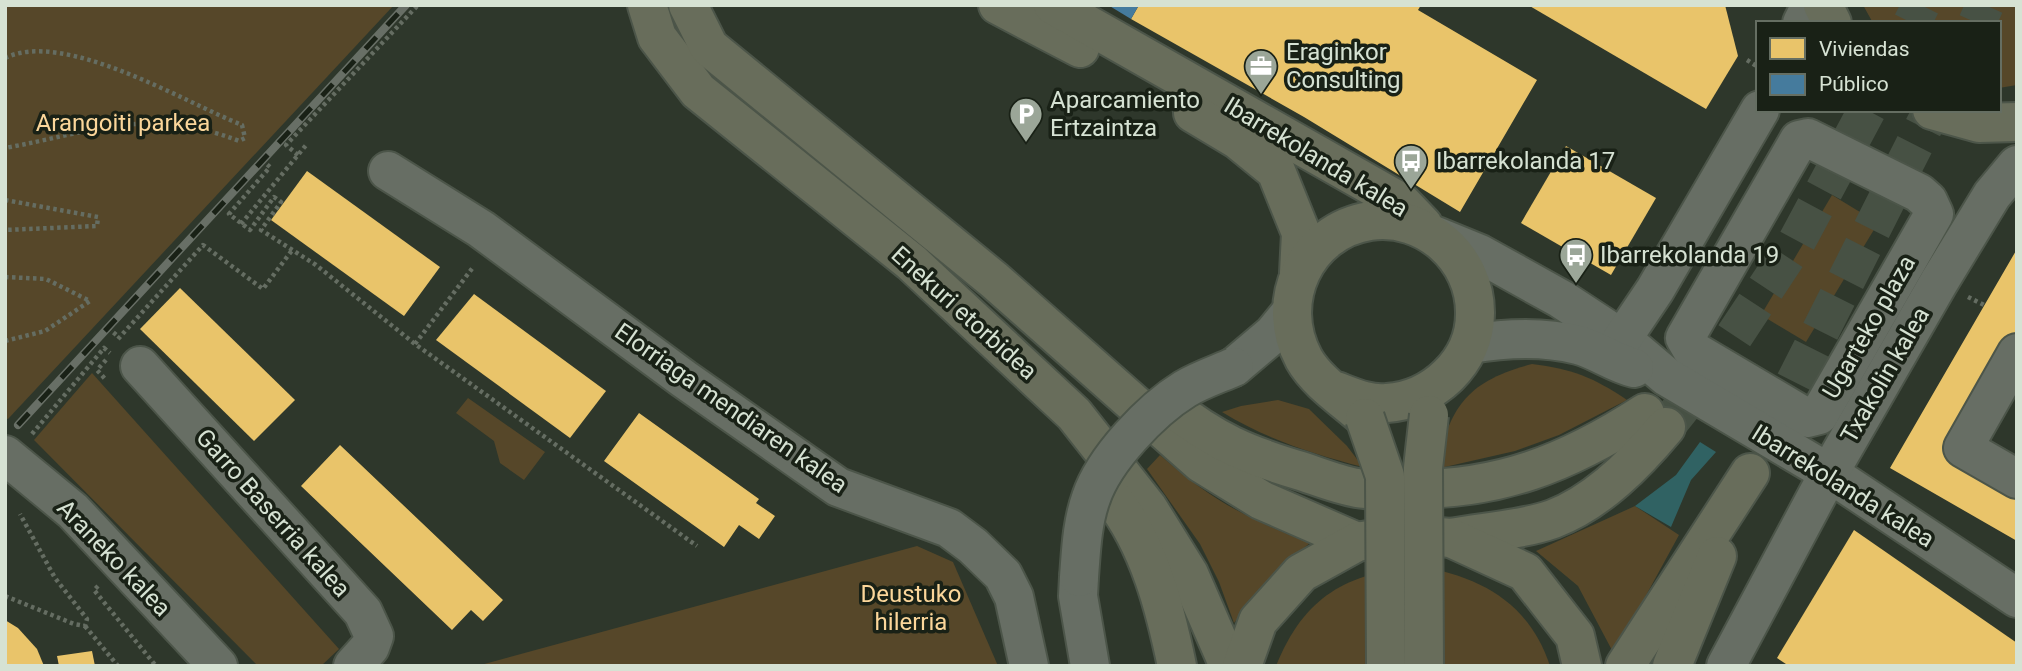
<svg xmlns="http://www.w3.org/2000/svg" width="2022" height="671" font-family="Roboto,sans-serif">
	<style>
		.green { fill: #564729 }
		.water { fill: #306263 }
		.homes { fill: #e9c46a }
		.public { fill: #457b9d }
		.lines { fill: none; stroke-linecap: round; stroke-linejoin: round }
		.major-tunnel { stroke: #475144; stroke-width: 38; stroke-dasharray: 38 19; stroke-linecap: butt }
		.minor-casing { stroke: #4c5549; stroke-width: 42 }
		.major-casing { stroke: #4c5549; stroke-width: 42 }
		.path { stroke: #656d62; stroke-width: 4.5; stroke-dasharray: 3.5 3.5; stroke-linecap: butt }
		.minor { stroke: #676e64; stroke-width: 38 }
		.major { stroke: #686d5b; stroke-width: 38 }
		.rail-casing { stroke: #686f66; stroke-width: 8 }
		.rail { stroke: #192116; stroke-width: 5; stroke-dasharray: 16; stroke-linecap: butt }
		.minor-bridge-casing { stroke: #4c5549; stroke-width: 42; stroke-linecap: butt }
		.major-bridge-casing { stroke: #4c5549; stroke-width: 42; stroke-linecap: butt }
		.minor-bridge { stroke: #676e64; stroke-width: 38 }
		.major-bridge { stroke: #686d5b; stroke-width: 38 }
		.labels { text-anchor: middle; dominant-baseline: central; stroke-width: 7; stroke-linejoin: round; paint-order: stroke }
		.poi-label { font-size: 24px; fill: #d6e2d3; stroke: #192116; text-anchor: start }
		.park-label { font-size: 24px; fill: #fbd69a; stroke: #192116 }
		.street-label { font-size: 24px; fill: #d6e2d3; stroke: #192116 }
	</style>
	<rect width="100%" height="100%" fill="#2e372b"/>
	<g class="green">
		<path d="M5,5H394L8,419L5,418Z"/>
		<path d="M1863,5H2017V85L1999,88V23H1873Z"/>
		<path d="M1832,195L1878,223L1806,342L1761,315Z"/>
		<path d="M1532,364C1572,369 1593,377 1627,400L1559,435L1515,451L1436,469C1450,406 1467,381 1532,364Z"/>
		<path d="M92,373L339,649L321,666H258L34,440Z"/>
		<path d="M468,398L545,452L524,480L500,463L494,441L456,413Z"/>
		<path d="M1278,400L1309,409L1347,446L1363,467C1313,454 1266,439 1222,412L1241,406Z"/>
		<path d="M1160,455C1211,500 1246,518 1310,543L1275,572L1234,623L1219,582L1200,544L1147,469Z"/>
		<path d="M1635,506L1679,535L1614,654L1578,586L1536,551Z"/>
		<path d="M917,546L953,562L998,666H477Z"/>
		<path d="M1419,566C1480,577 1529,602 1550,666H1276C1304,596 1347,573 1419,566Z"/>
	</g>
	<path class="water" d="M1700,442L1716,452L1691,480L1671,527L1635,506L1676,475Z"/>
	<g class="homes">
		<path d="M1139,5H1421L1418,10L1537,80L1460,212L1304,117L1131,19Z"/>
		<path d="M1528,5H1725L1738,56L1706,109Z"/>
		<path d="M1566,146L1656,198L1611,275L1521,223Z"/>
		<path d="M307,171L440,267L404,316L271,220Z"/>
		<path d="M2017,249V353L1963,448L2017,479V541L1890,468Z"/>
		<path d="M180,288L295,400L254,441L140,329Z"/>
		<path d="M474,294L606,391L570,438L436,340Z"/>
		<path d="M639,413L759,499L756,503L775,516L759,539L739,525L724,547L604,461Z"/>
		<path d="M340,445L503,600L483,621L471,610L452,630L301,486Z"/>
		<path d="M1854,530L2017,643V666H1789L1777,658Z"/>
		<path d="M5,620L18,628L37,649L44,666H5Z"/>
		<path d="M92,651L95,666H59L57,656Z"/>
	</g>
	<path class="public" d="M1108,5H1139L1131,19Z"/>
	<g class="lines">
		<g class="major-tunnel">
			<path d="M1912,23L1921,5"/>
			<path d="M1977,23L1985,5"/>
			<path d="M1666,427L1713,368L1797,241L1867,110"/>
			<path d="M1769,433L1932,110"/>
		</g>
		<defs>
			<g id="minor">
				<path d="M1802,23L1811,5"/>
				<path d="M1808,138L1919,193L1928,201L1934,214L1819,415L1807,418L1692,350L1685,338L1799,140Z"/>
				<path d="M388,171L481,229L684,379L838,487L949,528L973,546L1003,575L1014,597L1029,666"/>
				<path d="M1436,236L1480,254L1561,299L1622,339L1667,377L1829,473L2017,598"/>
				<path d="M1622,339L1655,290L1760,110"/>
				<path d="M1470,344C1505,338 1543,336 1578,345C1597,350 1614,363 1634,368"/>
				<path d="M2017,353L1963,448L2017,479"/>
				<path d="M140,366L363,612L374,636L370,647L353,666"/>
				<path d="M1234,367L1273,334L1291,312"/>
				<path d="M5,455L73,511L218,666"/>
				<path d="M1079,577L1078,596L1090,666"/>
				<path d="M1726,666L1829,473L1939,282L1992,195L2017,165"/>
			</g>
			<g id="major">
				<path d="M647,5L657,37L698,91L911,262L1074,414L1148,508L1189,574L1229,666"/>
				<path d="M688,5L709,47L994,280L1201,463L1261,500L1357,542"/>
				<path d="M998,5L1080,48"/>
				<path d="M1053,5L1402,203L1423,225"/>
				<path d="M1823,5L1832,23"/>
				<path d="M1932,110L1979,123L2017,122"/>
				<path d="M1193,113L1238,140L1276,171L1301,233L1299,273"/>
				<path d="M1336,391C1352,397 1369,405 1387,403C1433,400 1475,362 1475,314C1476,258 1425,213 1370,221C1305,231 1273,302 1304,359C1317,382 1345,400 1365,418"/>
				<path d="M1169,405C1214,441 1247,455 1301,471C1319,477 1339,485 1357,488C1373,491 1390,489 1405,489C1498,491 1568,463 1645,413"/>
				<path d="M1112,498C1149,545 1165,608 1177,666"/>
				<path d="M1451,538C1483,532 1522,530 1553,519C1598,502 1636,463 1666,427"/>
				<path d="M1242,666L1258,621L1301,573L1357,542L1404,534L1451,538L1525,572L1575,636L1582,666"/>
				<path d="M1625,666L1750,473"/>
				<path d="M1672,666L1717,556"/>
			</g>
		</defs>
		<use href="#minor" class="minor-casing"/>
		<use href="#major" class="major-casing"/>
		<g class="path">
			<path d="M5,58C64,29 184,102 242,125L245,138L239,141C149,106 93,132 5,148"/>
			<path d="M1747,60L1758,67"/>
			<path d="M298,155L286,145L418,5"/>
			<path d="M262,160L270,167L229,214L250,230L274,197L281,202L261,230L316,265L415,344L697,546"/>
			<path d="M5,200L98,217L97,226L5,230"/>
			<path d="M241,224L307,144"/>
			<path d="M5,277L46,279L90,301L45,331L5,341"/>
			<path d="M1968,297L1984,305"/>
			<path d="M108,328L119,337"/>
			<path d="M118,339L203,245L263,289L293,249"/>
			<path d="M415,344L474,266"/>
			<path d="M106,360L97,370L106,380"/>
			<path d="M32,434L104,348L110,353"/>
			<path d="M98,586L94,590L156,666"/>
			<path d="M5,596L74,624L85,626L87,619L55,578L20,514"/>
			<path d="M85,626L118,666"/>
		</g>
		<use href="#minor" class="minor"/>
		<use href="#major" class="major"/>
		<defs>
			<path id="rail" d="M18,425L406,5"/>
		</defs>
		<use href="#rail" class="rail-casing"/>
		<use href="#rail" class="rail"/>
		<defs>
			<path id="minor-bridge" d="M1079,577C1081,551 1082,523 1091,498C1104,459 1151,410 1185,389C1200,380 1218,374 1234,367"/>
			<g id="major-bridge">
				<path d="M1365,418L1385,476L1386,666"/>
				<path d="M1424,666L1423,468L1429,415"/>
			</g>
		</defs>
		<use href="#minor-bridge" class="minor-bridge-casing"/>
		<use href="#major-bridge" class="major-bridge-casing"/>
		<use href="#minor-bridge" class="minor-bridge"/>
		<use href="#major-bridge" class="major-bridge"/>
	</g>
	<defs>
		<symbol id="office-pin" viewBox="-11 -11 22 30"><path d="M0 17L-7.5 6A9.5 9.5 0 1 1 7.5 6Z" fill="#9ba698" stroke="#192116"/><path d="M-6-3h4V-5.5h4V-3h4V5H-6ZM-1-4.5V-3h2v-1.5ZM-6 0V1H6V0Z" fill="#fff"/></symbol>
		<symbol id="parking-pin" viewBox="-11 -11 22 30"><path d="M0 17L-7.5 6A9.5 9.5 0 1 1 7.5 6Z" fill="#9ba698" stroke="#192116"/><path d="M-3.5-5.5H1a3.5 3.5 0 0 1 0 7H-1V5.5H-3.5ZM-1-3.4V-.6H.8a1.4 1.4 0 0 0 0-2.8Z" fill="#fff"/></symbol>
		<symbol id="bus-pin" viewBox="-11 -11 22 30"><path d="M0 17L-7.5 6A9.5 9.5 0 1 1 7.5 6Z" fill="#9ba698" stroke="#192116"/><path d="M-5-6H5V4H4V6H2V4H-2V6H-4V4H-5ZM-3.5-4V0h7V-4ZM-3.5 1.2v1.5H-2V1.2ZM2 1.2v1.5H3.5V1.2Z" fill="#fff"/></symbol>
	</defs>
	<g fill-rule="evenodd">
		<use href="#office-pin" x="1242" y="47" width="38" height="52"/>
		<use href="#parking-pin" x="1007" y="95" width="38" height="52"/>
		<use href="#bus-pin" x="1392" y="142" width="38" height="52"/>
		<use href="#bus-pin" x="1557" y="236" width="38" height="52"/>
	</g>
	<g class="labels">
		<g class="poi-label">
			<text x="1286" y="52">Eraginkor<tspan x="1286" dy="28">Consulting</tspan></text>
			<text x="1050" y="100">Aparcamiento<tspan x="1050" dy="28">Ertzaintza</tspan></text>
			<text x="1436" y="161">Ibarrekolanda 17</text>
			<text x="1600" y="255">Ibarrekolanda 19</text>
		</g>
		<g class="park-label">
			<text x="123" y="123">Arangoiti parkea</text>
			<text x="911" y="594">Deustuko<tspan x="911" dy="28">hilerria</tspan></text>
		</g>
		<g class="street-label">
			<text transform="translate(1316 157) rotate(31)">Ibarrekolanda kalea</text>
			<text transform="translate(964 313) rotate(42)">Enekuri etorbidea</text>
			<text transform="translate(1869 327) rotate(-60)">Ugarteko plaza</text>
			<text transform="translate(1885 375) rotate(-60)">Txakolin kalea</text>
			<text transform="translate(731 408) rotate(35)">Elorriaga mendiaren kalea</text>
			<text transform="translate(1843 486) rotate(32)">Ibarrekolanda kalea</text>
			<text transform="translate(273 513) rotate(48)">Garro Baserria kalea</text>
			<text transform="translate(114 558) rotate(46)">Araneko kalea</text>
		</g>
	</g>
	<rect width="2022" height="671" fill="none" stroke="#d6e2d3" stroke-width="14"/>
	<rect x="1756" y="21" width="245" height="91" fill="#192116" stroke="#656e62" stroke-width="2"/>
	<rect x="1770" y="38" width="35" height="21" fill="#e9c46a" stroke="#656e62" stroke-width="2"/>
	<text x="1819" y="56" font-size="21" fill="#d6e2d3">Viviendas</text>
	<rect x="1770" y="74" width="35" height="21" fill="#457b9d" stroke="#656e62" stroke-width="2"/>
	<text x="1819" y="91" font-size="21" fill="#d6e2d3">Público</text>
</svg>
